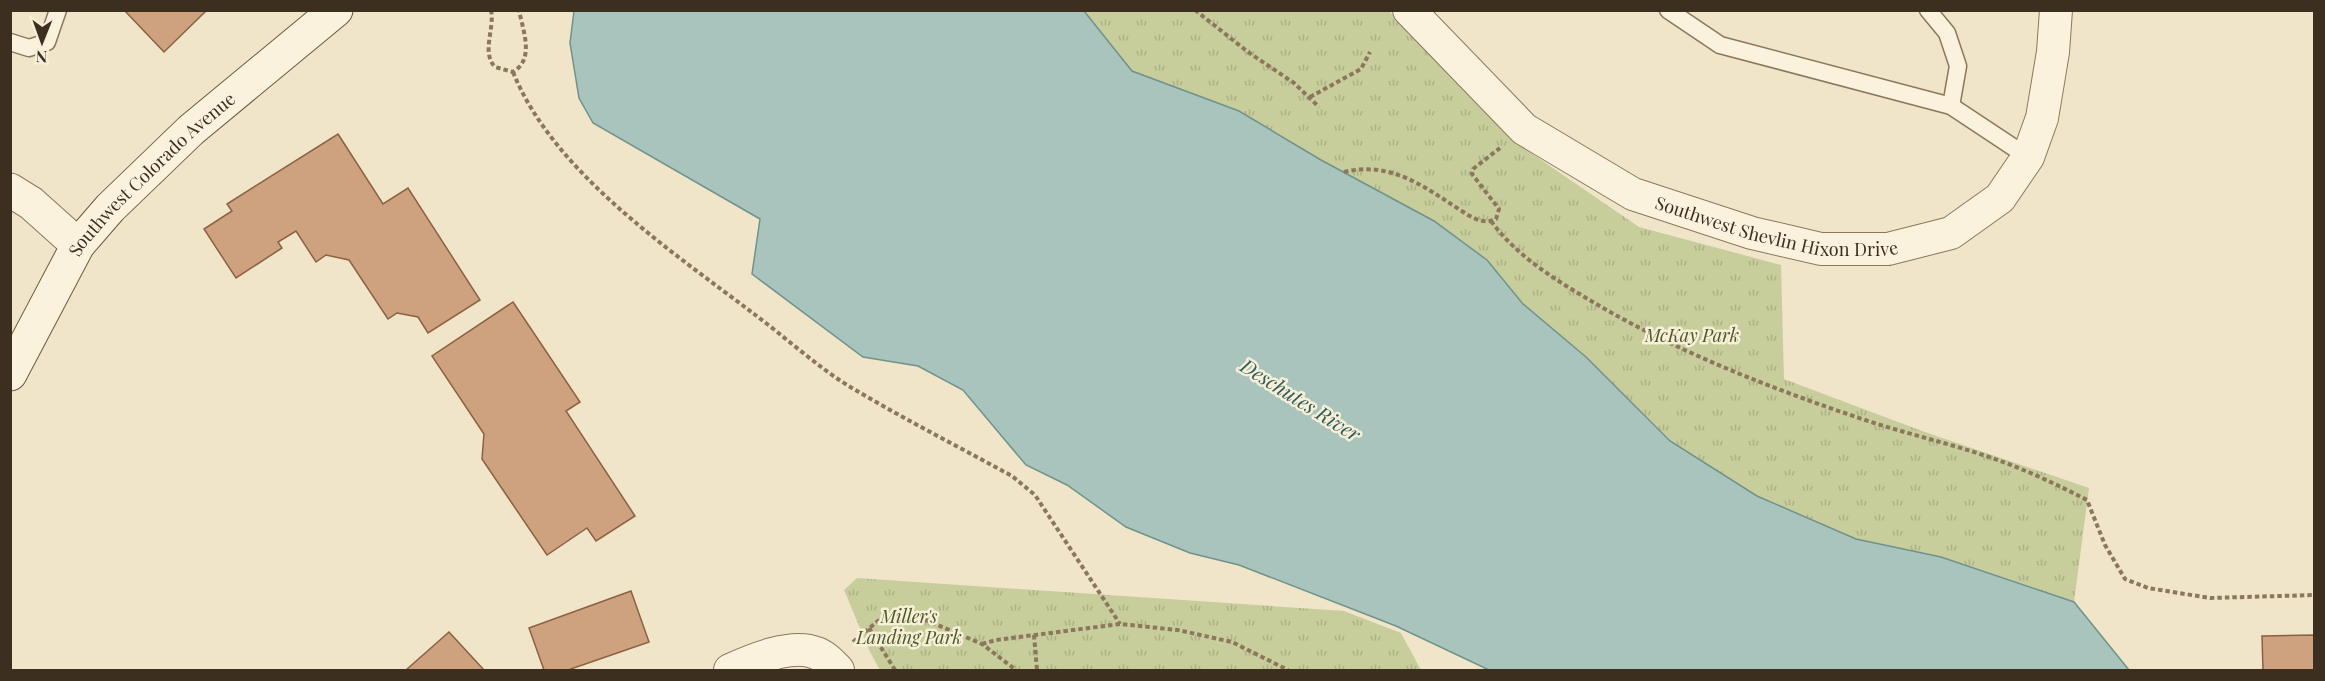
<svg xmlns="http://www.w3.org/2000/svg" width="2325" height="681" font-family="'Playfair Display',serif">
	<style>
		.park { fill: url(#park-tufts) }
		.water { fill: #a9c4bd; stroke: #6f938b; stroke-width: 1.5 }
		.building { fill: #cea27e; stroke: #8c6142; stroke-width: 1.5 }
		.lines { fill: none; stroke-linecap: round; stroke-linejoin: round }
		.service-casing { stroke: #8c775d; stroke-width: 19 }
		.minor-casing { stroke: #8c775d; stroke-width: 34 }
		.tertiary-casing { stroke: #8c775d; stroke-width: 35 }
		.secondary-casing { stroke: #6e5840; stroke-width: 35 }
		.path { stroke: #8c775d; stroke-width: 4; stroke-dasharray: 4.5 3; stroke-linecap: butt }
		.service { stroke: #faf2dc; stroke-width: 16 }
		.minor { stroke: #faf2dc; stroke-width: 32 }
		.tertiary { stroke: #faf2dc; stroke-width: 33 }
		.secondary { stroke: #faf2dc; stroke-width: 33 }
		.labels { text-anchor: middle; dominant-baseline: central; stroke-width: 5; stroke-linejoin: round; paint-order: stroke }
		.street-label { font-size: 18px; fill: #3d2f20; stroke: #f7efd8 }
		.park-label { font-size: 18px; font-style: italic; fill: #4b5927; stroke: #f7efd8 }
		.water-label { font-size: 20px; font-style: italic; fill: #2f5c5b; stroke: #f7efd8 }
	</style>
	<defs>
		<pattern id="park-tufts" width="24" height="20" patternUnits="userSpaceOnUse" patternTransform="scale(1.5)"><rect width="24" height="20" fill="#c7ce9c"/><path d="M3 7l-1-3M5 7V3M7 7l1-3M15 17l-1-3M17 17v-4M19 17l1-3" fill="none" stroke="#acb186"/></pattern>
	</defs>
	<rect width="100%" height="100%" fill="#f0e5c8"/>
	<g class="park">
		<path d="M1084,11H1389L1531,153L1639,227L1781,265L1784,379L1922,431L2089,488L2074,602L1941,557L1856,539L1757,496L1670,441L1586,357L1523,304L1486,260L1434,221L1321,160L1239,111L1132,71Z"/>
		<path d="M857,578L1344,611L1401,633L1421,670H880L870,652L844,590Z"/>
	</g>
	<path class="water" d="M574,11H1084L1132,71L1239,111L1321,160L1434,221L1487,260L1523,304L1586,357L1670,441L1757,496L1856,539L1941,557L2074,602L2129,670H1489L1396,626L1239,565L1190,553L1126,527L1067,485L1026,465L963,390L918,366L863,357L752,274L760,219L593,123L579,98L570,43Z"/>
	<g class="building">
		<path d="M124,10H207L164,52Z"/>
		<path d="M338,134L383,204L408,188L480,300L428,333L418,317L397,313L388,319L349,260L326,255L316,262L296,231L278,242L282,248L236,278L204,229L232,211L227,204Z"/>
		<path d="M513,302L580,402L566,411L635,516L596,541L587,528L547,555L482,459L484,434L432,356Z"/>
		<path d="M631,591L649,642L568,670H544L529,628Z"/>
		<path d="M449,632L484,670H406Z"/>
		<path d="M2314,635V670H2263L2262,636Z"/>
	</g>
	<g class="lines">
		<defs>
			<g id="service">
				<path d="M1668,10L1720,45L1951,106"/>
				<path d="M1928,10L1947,33L1958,66L1951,106L2028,157"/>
				<path d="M10,42L29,48L47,42L58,10"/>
			</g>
			<g id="minor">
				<path id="s1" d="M1409,10L1524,129L1633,194L1752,233L1821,249H1888L1951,233L2000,198L2028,157L2042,118L2053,52L2056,10"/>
				<path d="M730,670C752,660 792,643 816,653C825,656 832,664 838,670"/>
			</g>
			<path id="tertiary" d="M10,190L31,203L78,245"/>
			<g id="secondary">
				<path id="s2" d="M10,374L78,245L110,208L191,130L336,10"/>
			</g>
		</defs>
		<use href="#service" class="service-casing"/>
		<use href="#minor" class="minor-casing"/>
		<use href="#tertiary" class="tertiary-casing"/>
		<use href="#secondary" class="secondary-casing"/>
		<g class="path">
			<path d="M491,10C495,29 481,52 495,67L513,72C535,59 523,31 519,10"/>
			<path d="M1195,10L1248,52L1294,83L1319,107"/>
			<path d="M513,72C553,172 670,250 754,314C785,337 820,369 852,388C904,419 959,447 1012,476L1035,495L1120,624"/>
			<path d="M1310,97L1361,69L1370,52"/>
			<path d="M1344,172C1394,160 1428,190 1468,215C1477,220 1486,224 1496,219L1499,209L1472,174L1473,169L1500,148"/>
			<path d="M1491,221C1518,258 1559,282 1598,305C1682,354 1773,389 1865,420C1904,433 1944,442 1983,455C2020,467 2054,483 2087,500L2105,545L2125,579L2148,588L2210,598L2314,595"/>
			<path d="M869,628L895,670"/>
			<path d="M1034,635L1037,670"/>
			<path d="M853,642L885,615H914L982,644L1016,670"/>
			<path d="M982,644L996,640L1120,624L1178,630L1232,642L1288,670"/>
		</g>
		<use href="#service" class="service"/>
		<use href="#minor" class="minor"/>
		<use href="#tertiary" class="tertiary"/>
		<use href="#secondary" class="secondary"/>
	</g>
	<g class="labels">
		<g class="street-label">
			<text stroke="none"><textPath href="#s2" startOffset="248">Southwest Colorado Avenue</textPath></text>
			<text stroke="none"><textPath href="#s1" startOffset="441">Southwest Shevlin Hixon Drive</textPath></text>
		</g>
		<g class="park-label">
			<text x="1692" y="335">McKay Park</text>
			<text x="909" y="616">Miller's<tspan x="909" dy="21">Landing Park</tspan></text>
		</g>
		<g class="water-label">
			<text transform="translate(1301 399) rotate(32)">Deschutes River</text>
		</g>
	</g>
	<rect width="2325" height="681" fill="none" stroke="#3d2f20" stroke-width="24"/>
	<g transform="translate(42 42) rotate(181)" stroke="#f7efd8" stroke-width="4.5" paint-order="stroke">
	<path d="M0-4.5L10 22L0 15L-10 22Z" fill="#3d2f20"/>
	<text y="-9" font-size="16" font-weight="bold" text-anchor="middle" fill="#3d2f20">N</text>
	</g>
</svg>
